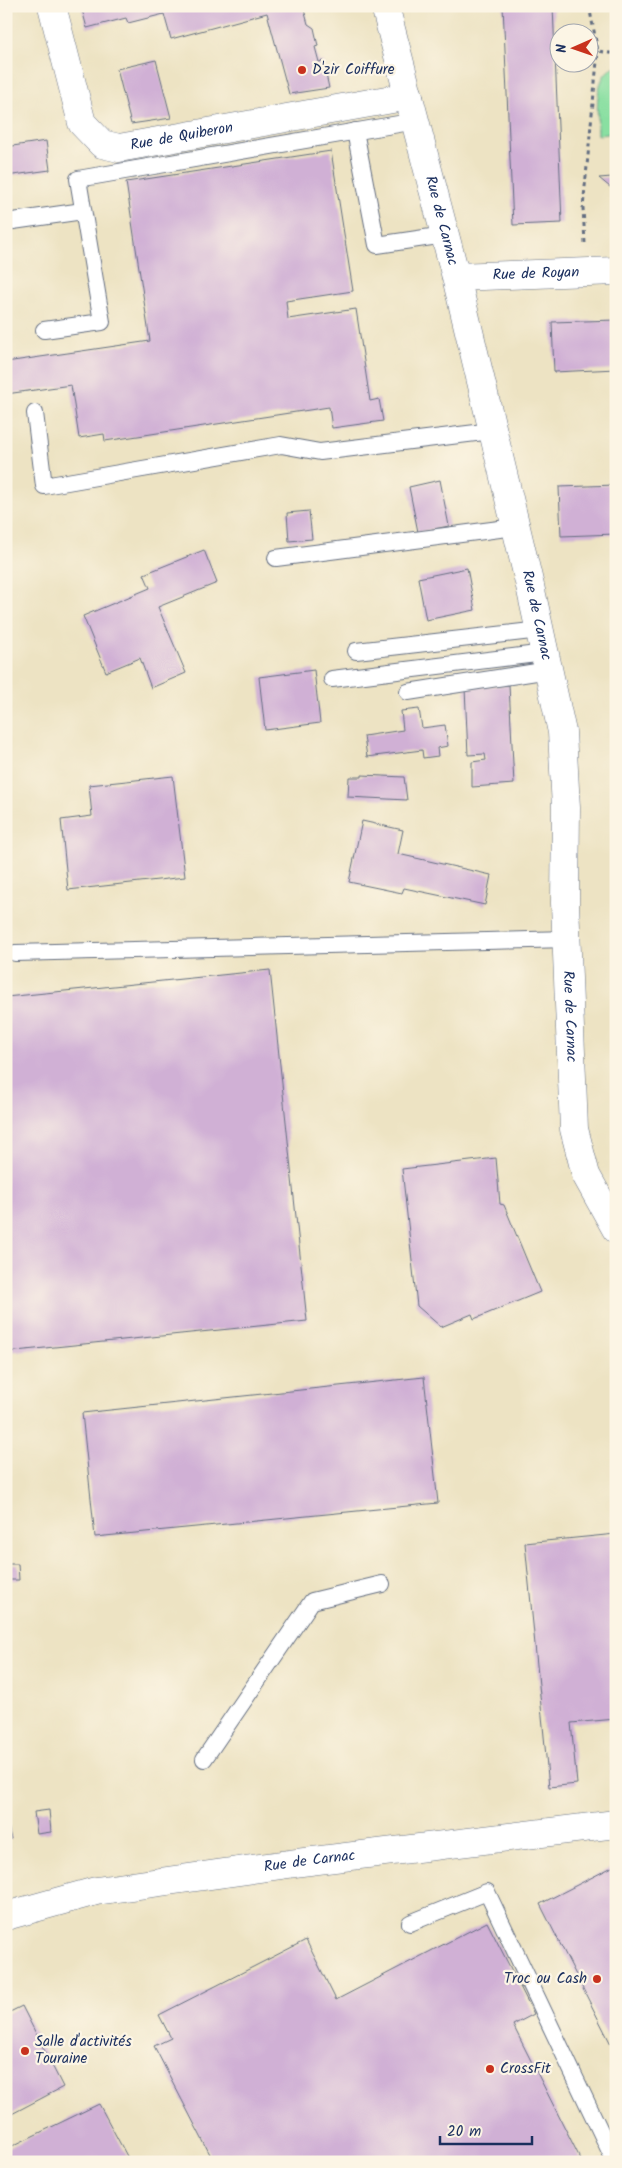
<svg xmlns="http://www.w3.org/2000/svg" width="622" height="2168" font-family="Kalam,sans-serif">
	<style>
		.green { fill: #89dfa1; stroke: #528780 }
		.building { fill: #d0b0d5 }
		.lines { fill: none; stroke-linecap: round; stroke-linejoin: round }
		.service-casing { stroke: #646e81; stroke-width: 18 }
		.minor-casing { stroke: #646e81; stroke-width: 29 }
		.path { stroke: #646e81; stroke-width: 3; stroke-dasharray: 4 4; stroke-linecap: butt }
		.service { stroke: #fff; stroke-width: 16 }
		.minor { stroke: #fff; stroke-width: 28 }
		.poi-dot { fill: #c8321e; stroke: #fcf5e5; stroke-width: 2 }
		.labels { text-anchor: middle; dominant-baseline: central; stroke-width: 4.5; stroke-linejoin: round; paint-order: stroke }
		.poi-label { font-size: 15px; fill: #1b2f5e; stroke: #fcf5e5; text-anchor: start }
		.street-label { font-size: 15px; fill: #1b2f5e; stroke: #fcf5e5 }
	</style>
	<rect width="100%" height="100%" fill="#fcf5e5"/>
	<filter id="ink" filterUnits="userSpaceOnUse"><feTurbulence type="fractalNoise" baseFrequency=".02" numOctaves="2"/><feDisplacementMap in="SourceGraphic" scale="10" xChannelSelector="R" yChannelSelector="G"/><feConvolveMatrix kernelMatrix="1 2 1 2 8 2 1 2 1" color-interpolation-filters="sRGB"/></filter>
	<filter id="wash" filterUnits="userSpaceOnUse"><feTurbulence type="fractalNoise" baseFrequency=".0096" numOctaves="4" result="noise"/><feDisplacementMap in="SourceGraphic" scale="20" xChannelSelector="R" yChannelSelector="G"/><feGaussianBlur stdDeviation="1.12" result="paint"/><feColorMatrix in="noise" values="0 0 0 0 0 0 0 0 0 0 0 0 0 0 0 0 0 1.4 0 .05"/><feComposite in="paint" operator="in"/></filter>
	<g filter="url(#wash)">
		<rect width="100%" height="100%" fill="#ede3c3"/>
		<path class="green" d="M616,66V133L598,135C598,114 592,75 616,66Z"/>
		<g id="blocks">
			<g class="building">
				<path d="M81,6H303L308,24L314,28L318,46L315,47L319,62L323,61L329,88L289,94L267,13L171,39L164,14L128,23L126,18L87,28Z"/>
				<path d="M503,6H553L562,223L513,225Z"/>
				<path d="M156,60L171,118L131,124L117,69Z"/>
				<path d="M46,141L50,170L6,176V147Z"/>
				<path d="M331,151L353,291L286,301L288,319L356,309L370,401L379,399L383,421L332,428L329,407L105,441L104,434L79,438L71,385L6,394V362L150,341L126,182Z"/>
				<path d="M612,177H616V192L599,178Z"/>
				<path d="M616,320V369L554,372L552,322Z"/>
				<path d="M440,480L449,526L418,532L409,487Z"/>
				<path d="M616,485V534L561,536L559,487Z"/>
				<path d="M309,511L312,539L289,541L287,513Z"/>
				<path d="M204,550L217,583L158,607L186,673L151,688L140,658L106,672L83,616L150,588L144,574Z"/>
				<path d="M467,568L475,610L426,620L418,578Z"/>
				<path d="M314,670L320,723L265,730L259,677Z"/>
				<path d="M509,685L514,784L472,787V762L486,760L485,754L468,755L465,688Z"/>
				<path d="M419,709L422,728L445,725L448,746L437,748L438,756L423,758L422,750L367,757L364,736L403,730L401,711Z"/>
				<path d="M362,775L404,777L407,800L348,797L349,777H362Z"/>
				<path d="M173,776L185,877L68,890L61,820L92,816L89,785Z"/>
				<path d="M362,821L403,830L398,854L491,875L485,905L404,888L402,893L349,882Z"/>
				<path d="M270,970L307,1321L6,1352V997Z"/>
				<path d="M496,1158L500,1204L504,1205L540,1292L474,1319L472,1314L441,1327L417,1306L402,1169Z"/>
				<path d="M424,1377L438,1503L95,1537L82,1413Z"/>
				<path d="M616,1534V1719L571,1723L577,1784L549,1787L525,1543Z"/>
				<path d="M8,1564H18L19,1580H9Z"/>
				<path d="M49,1810L51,1832L37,1834L34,1812Z"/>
				<path d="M6,1816L11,1839L6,1840Z"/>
				<path d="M616,1865V2054L540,1904Z"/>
				<path d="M487,1922L534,2014L513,2025L582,2162H214L154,2046L171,2038L159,2015L306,1940L336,2000Z"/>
				<path d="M22,2006L63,2087L6,2117V2014Z"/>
				<path d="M99,2104L128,2158L122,2162H6V2149Z"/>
			</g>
		</g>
	</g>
	<g filter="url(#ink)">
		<use href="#blocks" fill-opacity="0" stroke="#646e81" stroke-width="1"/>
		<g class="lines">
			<defs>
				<g id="service">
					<path d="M355,131L377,245L445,235"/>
					<path d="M6,222L83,211"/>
					<path d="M44,330L102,322L78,179L416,121"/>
					<path d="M35,413L44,486L281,445L320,452L492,431"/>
					<path d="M276,558L515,527"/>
					<path d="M356,651L540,630"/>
					<path d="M332,679L545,653"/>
					<path d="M408,692L549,670"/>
					<path d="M15,953L567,939"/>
					<path d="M204,1759L312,1601L382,1584"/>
					<path d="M410,1923L487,1892L615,2162"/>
				</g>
				<g id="minor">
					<path id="s1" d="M52,6L82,123L102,144L119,148L409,96"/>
					<path id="s2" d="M385,6L456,277L530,586L562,732L566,808L565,903L574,1129L586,1175L616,1229"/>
					<path id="s3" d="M456,277L616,271"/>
					<path id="s4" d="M6,1916L96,1891L303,1862L616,1824"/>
				</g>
			</defs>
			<use href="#service" class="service-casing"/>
			<use href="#minor" class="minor-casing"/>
			<g class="path">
				<path d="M589,6L598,51L616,54"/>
				<path d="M585,243L583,208L598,51"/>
			</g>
			<use href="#service" class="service"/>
			<use href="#minor" class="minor"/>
		</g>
	</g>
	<g class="poi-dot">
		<circle cx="302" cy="70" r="5"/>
		<circle cx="597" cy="1979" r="5"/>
		<circle cx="25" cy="2051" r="5"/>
		<circle cx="490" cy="2069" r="5"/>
	</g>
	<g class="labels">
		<g class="poi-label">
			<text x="312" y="70">D'zir Coiffure</text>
			<text x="587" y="1979" text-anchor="end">Troc ou Cash</text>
			<text x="35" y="2042">Salle d'activités<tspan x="35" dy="17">Touraine</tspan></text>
			<text x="500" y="2069">CrossFit</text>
		</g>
		<g class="street-label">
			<text stroke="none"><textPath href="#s1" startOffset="231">Rue de Quiberon</textPath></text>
			<text stroke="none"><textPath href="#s2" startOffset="222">Rue de Carnac</textPath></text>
			<text stroke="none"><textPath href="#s3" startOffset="80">Rue de Royan</textPath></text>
			<text stroke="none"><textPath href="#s2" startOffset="628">Rue de Carnac</textPath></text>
			<text stroke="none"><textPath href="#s2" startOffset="1032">Rue de Carnac</textPath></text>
			<text stroke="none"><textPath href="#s4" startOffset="309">Rue de Carnac</textPath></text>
		</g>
	</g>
	<rect width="622" height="2168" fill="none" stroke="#fcf5e5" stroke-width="25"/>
	<g transform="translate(574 48) rotate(268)"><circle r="24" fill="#fcf5e5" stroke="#a2a6af"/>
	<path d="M0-4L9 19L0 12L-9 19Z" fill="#c8321e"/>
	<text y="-8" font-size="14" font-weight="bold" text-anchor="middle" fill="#1b2f5e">N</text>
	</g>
	<path d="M440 2136v8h92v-8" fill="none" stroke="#1b2f5e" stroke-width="2.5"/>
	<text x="447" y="2136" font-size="15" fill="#1b2f5e" stroke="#fcf5e5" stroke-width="4" paint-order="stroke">20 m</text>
</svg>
